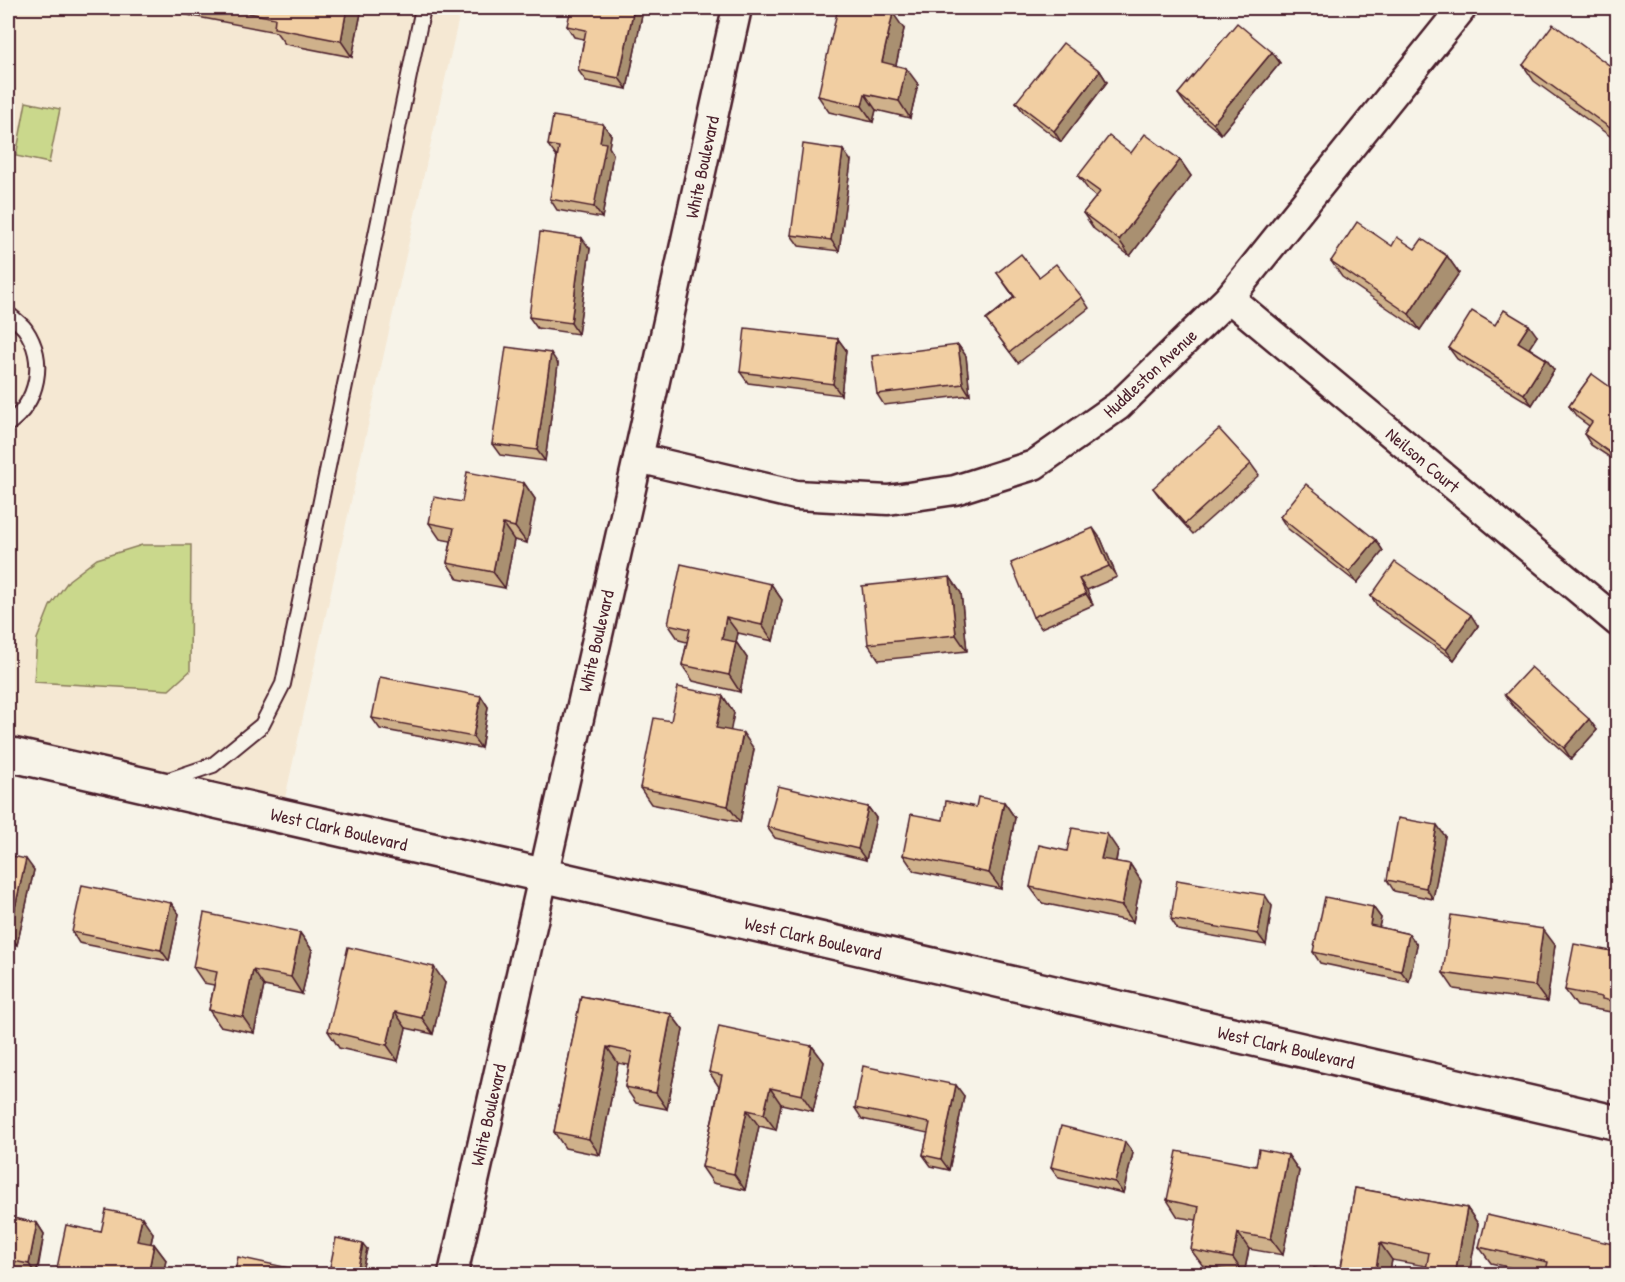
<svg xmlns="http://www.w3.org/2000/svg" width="1625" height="1282" font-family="'Patrick Hand',sans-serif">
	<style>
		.built { fill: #f5e8d3 }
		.green { fill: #cad88c; stroke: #8a7c5c; stroke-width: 1.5 }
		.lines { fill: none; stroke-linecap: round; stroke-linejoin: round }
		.service-casing { stroke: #4a1f2b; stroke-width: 18 }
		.minor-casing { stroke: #4a1f2b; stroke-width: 33 }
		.tertiary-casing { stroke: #4a1f2b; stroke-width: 38 }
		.service { stroke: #f7f3e8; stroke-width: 14 }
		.minor { stroke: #f7f3e8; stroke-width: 28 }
		.tertiary { stroke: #f7f3e8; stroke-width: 33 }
		.wall { fill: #cfb18b; stroke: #4a1f2b; stroke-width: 1.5 }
		.shaded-wall { fill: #a99071; stroke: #4a1f2b; stroke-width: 1.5 }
		.building { fill: #f1cea2; stroke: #4a1f2b; stroke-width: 1.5 }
		.labels { text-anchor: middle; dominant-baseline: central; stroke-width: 4.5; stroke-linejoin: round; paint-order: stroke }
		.street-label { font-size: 18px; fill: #4a1f2b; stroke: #f7f3e8 }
	</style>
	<rect width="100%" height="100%" fill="#f7f3e8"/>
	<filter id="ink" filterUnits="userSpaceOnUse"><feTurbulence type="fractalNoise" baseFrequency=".0167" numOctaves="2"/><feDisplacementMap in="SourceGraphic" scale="12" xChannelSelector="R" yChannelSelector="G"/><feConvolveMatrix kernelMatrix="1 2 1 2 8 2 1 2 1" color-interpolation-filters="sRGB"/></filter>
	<g filter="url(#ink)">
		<path class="built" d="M8,8H461L281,816L8,754Z"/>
		<g class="green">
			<path d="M26,102L60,109L49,163L16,156Z"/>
			<path d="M142,545H191L190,671L169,690L34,682L37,639L50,606L69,580L97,559Z"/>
		</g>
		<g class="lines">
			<defs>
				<g id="service">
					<path d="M8,314C13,318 21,324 25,329C47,361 38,402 8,424"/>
					<path d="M163,782L213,765L262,725L283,684L423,8"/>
				</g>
				<g id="minor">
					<path d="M1229,298L1618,622"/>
					<path d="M638,458L796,495L888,500L955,490L1034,465L1118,406L1229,298L1462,8"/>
					<path d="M453,1274L638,458L737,8"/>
				</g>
				<path id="tertiary" d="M8,754L542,875L1618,1123"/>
			</defs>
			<use href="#service" class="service-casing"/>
			<use href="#minor" class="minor-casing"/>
			<use href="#tertiary" class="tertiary-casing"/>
			<use href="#service" class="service"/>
			<use href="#minor" class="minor"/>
			<use href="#tertiary" class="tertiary"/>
		</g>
		<g class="wall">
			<path d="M173,8H362L352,57L285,44L276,32L177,13Z"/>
			<path d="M643,10L627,89L586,81L578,70L584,39L574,37L567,26Z"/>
			<path d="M904,29L896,65L918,84L910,118L876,110L873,122L829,112L818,96Z"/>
			<path d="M1272,52L1280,63L1221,134L1186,105L1178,94Z"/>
			<path d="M1523,65L1617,71V141L1534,81Z"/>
			<path d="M1100,71L1107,82L1061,142L1024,113L1016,102Z"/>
			<path d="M611,135L609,147L613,154L602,218L557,210L550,199L557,156H556L548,145Z"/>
			<path d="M1131,153L1180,160L1191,176L1130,256L1094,229L1083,213L1096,197L1090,192L1078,176Z"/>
			<path d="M851,161L839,251L799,246L791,235Z"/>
			<path d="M1392,246L1415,249L1447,256L1459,273L1420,330L1342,277L1331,261Z"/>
			<path d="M590,249L578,334L537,328L529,317Z"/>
			<path d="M997,273L1039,277L1082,297L1089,308L1018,363L986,320L1014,297Z"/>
			<path d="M1495,325L1537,336L1529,348L1546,359L1554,370L1532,405L1457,359L1449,348Z"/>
			<path d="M838,339L846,350L841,395L748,383L740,372Z"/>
			<path d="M958,345L966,356L970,395L884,405L877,394Z"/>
			<path d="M558,364L545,461L500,455L492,444Z"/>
			<path d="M1592,374L1617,462L1591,445L1584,434L1589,426L1577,417L1569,406Z"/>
			<path d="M1251,464L1259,475L1193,534L1161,499L1153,488Z"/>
			<path d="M524,483L535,499L527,543L514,540L505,588L458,579L447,563L451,541L440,539L429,523L462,502Z"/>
			<path d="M1280,517L1376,540L1383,551L1357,583L1287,528Z"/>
			<path d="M1101,539L1117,577L1087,590L1093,605L1041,628L1033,617Z"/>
			<path d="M950,577L961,593L967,651L879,660L868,644Z"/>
			<path d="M771,584L782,600L773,641L738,633L736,642L747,658L740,692L693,681L682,665L687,642L679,640L668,624Z"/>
			<path d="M1371,596L1478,626L1454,660L1378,607Z"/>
			<path d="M1505,695L1597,730L1571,759L1513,706Z"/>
			<path d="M481,696L488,707L481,748L380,729L372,718Z"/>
			<path d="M723,696L734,713L730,730L754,749L740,822L651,804L640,788L671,721Z"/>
			<path d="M1004,802L1015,818L1001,889L914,871L903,855L943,820L976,807Z"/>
			<path d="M868,807L876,818L866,860L775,838L767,827Z"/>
			<path d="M1445,836L1433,899L1394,891L1387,880Z"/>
			<path d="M1118,850L1116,862L1130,864L1141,881L1133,922L1042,903L1030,887L1067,851Z"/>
			<path d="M8,855L34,870L17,945L8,943Z"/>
			<path d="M171,903L179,914L169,961L79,943L72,932Z"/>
			<path d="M1272,906L1266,945L1178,930L1171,919Z"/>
			<path d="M1373,907L1381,918L1379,927L1409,934L1417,945L1409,982L1320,963L1313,952Z"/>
			<path d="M300,933L312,950L302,994L264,986L254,1033L220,1026L209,1010L214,985L204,983L193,967Z"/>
			<path d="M1555,945L1547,1002L1454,989L1443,973Z"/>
			<path d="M1617,952V1016L1613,1015L1611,1012L1577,1006L1565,990Z"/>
			<path d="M445,983L433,1034L406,1028L398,1061L339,1048L328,1031Z"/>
			<path d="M581,996L671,1014L683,1030L667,1109L636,1103L625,1087L629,1065L618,1063L600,1155L565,1148L554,1132Z"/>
			<path d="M812,1046L824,1062L813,1111L781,1104L776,1130L759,1126L745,1190L713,1183L702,1167L719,1087L709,1072Z"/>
			<path d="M964,1096L949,1170L931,1166L923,1155L928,1133L862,1119L855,1108Z"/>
			<path d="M1133,1153L1123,1193L1059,1178L1051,1167Z"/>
			<path d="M1288,1155L1299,1171L1283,1255L1249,1249L1244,1274L1203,1266L1191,1250L1197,1220L1178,1217L1167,1200Z"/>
			<path d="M1355,1188L1467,1208L1478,1224L1469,1275H1425L1426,1266L1392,1260L1389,1275H1313L1340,1273Z"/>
			<path d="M8,1217L37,1223L44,1234L37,1275L8,1270Z"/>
			<path d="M101,1232L153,1233L151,1244H154L166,1260L163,1275H62L57,1268Z"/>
			<path d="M1479,1247L1617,1275H1541L1491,1263Z"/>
			<path d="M367,1249L361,1275H344L334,1272L330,1267Z"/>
		</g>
		<g class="shaded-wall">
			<path d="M347,8H362L352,57L341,41Z"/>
			<path d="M634,8H641L643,10L627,89L619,78Z"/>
			<path d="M893,13L904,29L893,78L882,62Z"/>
			<path d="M1272,52L1280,63L1221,134L1213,123Z"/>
			<path d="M906,68L918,84L910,118L899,101Z"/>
			<path d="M1100,71L1107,82L1061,142L1054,131Z"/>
			<path d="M865,94L876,110L873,122L862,106Z"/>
			<path d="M1617,118V139L1610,128Z"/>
			<path d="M603,124L611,135L609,147L613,154L602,218L594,207L600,142Z"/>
			<path d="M843,150L851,161L839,251L831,240Z"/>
			<path d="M1180,160L1191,176L1130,256L1119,240Z"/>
			<path d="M582,238L590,249L578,334L571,323Z"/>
			<path d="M1447,256L1459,273L1420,330L1409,314Z"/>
			<path d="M1529,325L1537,336L1526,353L1518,342Z"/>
			<path d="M838,339L846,350L841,395L833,384Z"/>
			<path d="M958,345L966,356L970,395L963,384Z"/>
			<path d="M551,353L558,364L545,461L537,450Z"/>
			<path d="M1546,359L1554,370L1532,405L1524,394Z"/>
			<path d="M1617,440V462L1609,452Z"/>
			<path d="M524,483L535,499L527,543L515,527Z"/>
			<path d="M503,524L514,540L505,588L493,572Z"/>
			<path d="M1093,528L1101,539L1117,577L1109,566Z"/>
			<path d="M1376,540L1383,551L1357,583L1349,572Z"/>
			<path d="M950,577L961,593L967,651L956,635Z"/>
			<path d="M1079,579L1087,590L1093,605L1086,594Z"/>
			<path d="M771,584L782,600L773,641L762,625Z"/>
			<path d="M1471,615L1478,626L1454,660L1446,650Z"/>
			<path d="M726,617L738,633L733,655L722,639Z"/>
			<path d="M736,642L747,658L740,692L729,675Z"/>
			<path d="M481,696L488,707L481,748L473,737Z"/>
			<path d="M723,696L734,713L728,744L716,728Z"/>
			<path d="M1589,719L1597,730L1571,759L1564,748Z"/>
			<path d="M743,733L754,749L740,822L728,806Z"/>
			<path d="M1004,802L1015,818L1001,889L989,873Z"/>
			<path d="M868,807L876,818L866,860L858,849Z"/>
			<path d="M1437,825L1445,836L1433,899L1426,888Z"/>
			<path d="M1107,834L1118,850L1113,875L1101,859Z"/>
			<path d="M26,859L34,870L17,945L9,934Z"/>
			<path d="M1130,864L1141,881L1133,922L1122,906Z"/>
			<path d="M1265,895L1272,906L1266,945L1258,934Z"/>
			<path d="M171,903L179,914L169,961L161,950Z"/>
			<path d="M1373,907L1381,918L1377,936L1370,925Z"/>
			<path d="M1543,929L1555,945L1547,1002L1535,986Z"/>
			<path d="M300,933L312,950L302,994L291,977Z"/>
			<path d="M1409,934L1417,945L1409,982L1401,971Z"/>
			<path d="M434,967L445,983L433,1034L422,1018Z"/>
			<path d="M253,970L264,986L254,1033L243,1017Z"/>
			<path d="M395,1012L406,1028L398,1061L387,1045Z"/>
			<path d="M671,1014L683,1030L667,1109L656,1093Z"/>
			<path d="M812,1046L824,1062L813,1111L802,1095Z"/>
			<path d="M607,1047L618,1063L600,1155L589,1139Z"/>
			<path d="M956,1085L964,1096L949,1170L941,1159Z"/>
			<path d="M770,1088L781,1104L776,1130L764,1114Z"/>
			<path d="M747,1110L759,1126L745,1190L734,1174Z"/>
			<path d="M1125,1142L1133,1153L1123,1193L1115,1182Z"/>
			<path d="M1288,1155L1299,1171L1283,1255L1271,1239Z"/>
			<path d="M1467,1208L1478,1224L1469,1275H1455Z"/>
			<path d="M142,1217L153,1233L148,1257L137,1241Z"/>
			<path d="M37,1223L44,1234L36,1275L29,1264Z"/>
			<path d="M1238,1233L1249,1249L1244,1274L1233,1258Z"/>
			<path d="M1380,1243L1392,1260L1389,1275H1375Z"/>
			<path d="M154,1244L166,1260L163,1275H148Z"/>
			<path d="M363,1244L367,1249L361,1275H358L357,1272Z"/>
		</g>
		<g class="building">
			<path d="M222,8H347L341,41L274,28L275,18Z"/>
			<path d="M571,8H634L619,78L578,70L586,30L567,26Z"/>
			<path d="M838,8H869L893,13L882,62L906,68L899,101L865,94L862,106L818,96Z"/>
			<path d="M1237,23L1272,52L1213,123L1178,94Z"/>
			<path d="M1553,24L1617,71V118L1610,128L1523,65Z"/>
			<path d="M1063,43L1100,71L1054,131L1016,102Z"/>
			<path d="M553,116L603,124L600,142L606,143L594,207L550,199L559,147L548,145Z"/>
			<path d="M1145,134L1180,160L1119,240L1083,213L1100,192L1078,176L1109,136L1131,153Z"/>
			<path d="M803,144L843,150L831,240L791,235Z"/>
			<path d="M1357,222L1392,246L1397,237L1415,249L1422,239L1447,256L1409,314L1331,261Z"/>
			<path d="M540,232L582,238L571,323L529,317Z"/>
			<path d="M1021,254L1039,277L1056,264L1082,297L1010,352L986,320L1015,297L997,273Z"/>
			<path d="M1504,310L1529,325L1518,342L1546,359L1524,394L1449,348L1472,311L1495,325Z"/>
			<path d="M745,328L838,339L833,384L740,372Z"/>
			<path d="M958,345L963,384L877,394L872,356Z"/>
			<path d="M506,347L551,353L537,450L492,444Z"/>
			<path d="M1592,374L1617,392V440L1609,452L1584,434L1592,422L1569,406Z"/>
			<path d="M1219,429L1251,464L1185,524L1153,488Z"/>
			<path d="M467,472L524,483L515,527L503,524L493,572L447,563L454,528L429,523L434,497L462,502Z"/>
			<path d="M1306,484L1376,540L1349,572L1280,517Z"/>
			<path d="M1093,528L1109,566L1079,579L1086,594L1033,617L1011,563Z"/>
			<path d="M1395,562L1471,615L1446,650L1371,596Z"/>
			<path d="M681,564L771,584L762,625L726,617L722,639L736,642L729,675L682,665L690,629L668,624Z"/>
			<path d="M950,577L956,635L868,644L862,586Z"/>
			<path d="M1531,667L1589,719L1564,748L1505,695Z"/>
			<path d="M380,677L481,696L473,737L372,718Z"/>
			<path d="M678,687L723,696L716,728L743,733L728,806L640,788L654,718L671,721Z"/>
			<path d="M778,786L868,807L858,849L767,827Z"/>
			<path d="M978,797L1004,802L989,873L903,855L911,814L943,820L946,801L976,807Z"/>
			<path d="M1398,818L1437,825L1426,888L1387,880Z"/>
			<path d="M1072,828L1107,834L1101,859L1130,864L1122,906L1030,887L1039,845L1067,851Z"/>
			<path d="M8,855L26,859L9,934H8Z"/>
			<path d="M1177,880L1265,895L1258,934L1171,919Z"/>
			<path d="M82,885L171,903L161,950L72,932Z"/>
			<path d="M1325,897L1373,907L1370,925L1409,934L1401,971L1313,952Z"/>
			<path d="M204,913L300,933L291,977L253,970L243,1017L209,1010L217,972L193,967Z"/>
			<path d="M1451,915L1543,929L1535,986L1443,973Z"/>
			<path d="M1574,944L1617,952V1002L1602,999V997L1565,990Z"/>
			<path d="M348,947L434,967L422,1018L395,1012L387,1045L328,1031Z"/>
			<path d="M581,996L671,1014L656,1093L625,1087L632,1052L607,1047L589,1139L554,1132Z"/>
			<path d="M719,1026L812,1046L802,1095L770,1088L764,1114L747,1110L734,1174L702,1167L722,1075L709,1072Z"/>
			<path d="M863,1066L956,1085L941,1159L923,1155L930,1123L855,1108Z"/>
			<path d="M1061,1126L1125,1142L1115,1182L1051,1167Z"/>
			<path d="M1259,1149L1288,1155L1271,1239L1238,1233L1233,1258L1191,1250L1199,1207L1167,1200L1177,1151L1256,1166Z"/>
			<path d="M1355,1188L1467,1208L1455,1275H1425L1429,1253L1380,1243L1375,1275H1313L1314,1268L1340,1273Z"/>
			<path d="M106,1210L142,1217L137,1241L154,1244L148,1275H89L57,1268L66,1225L101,1232Z"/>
			<path d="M1487,1215L1617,1245V1275H1545L1548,1262L1479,1247Z"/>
			<path d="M8,1217L37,1223L29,1264L8,1260Z"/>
			<path d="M336,1238L363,1244L357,1272L330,1267Z"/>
			<path d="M238,1257L321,1275H234Z"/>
			<path d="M216,1271L232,1275H216Z"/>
			<path d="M522,1272L535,1275H521Z"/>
		</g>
	</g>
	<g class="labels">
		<g class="street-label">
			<text transform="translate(702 167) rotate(-78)">White Boulevard</text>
			<text transform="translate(1150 373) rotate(-43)">Huddleston Avenue</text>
			<text transform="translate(1423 460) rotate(40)">Neilson Court</text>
			<text transform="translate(596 641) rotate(-77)">White Boulevard</text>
			<text transform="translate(339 829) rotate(13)">West Clark Boulevard</text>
			<text transform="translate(813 938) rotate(13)">West Clark Boulevard</text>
			<text transform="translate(1286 1047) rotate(13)">West Clark Boulevard</text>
			<text transform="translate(488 1115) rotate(-77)">White Boulevard</text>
		</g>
	</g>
	<rect width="1625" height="1282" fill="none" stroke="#f7f3e8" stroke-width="30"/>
	<rect x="15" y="15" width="1595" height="1252" fill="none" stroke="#4a1f2b" stroke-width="2" filter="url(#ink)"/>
</svg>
